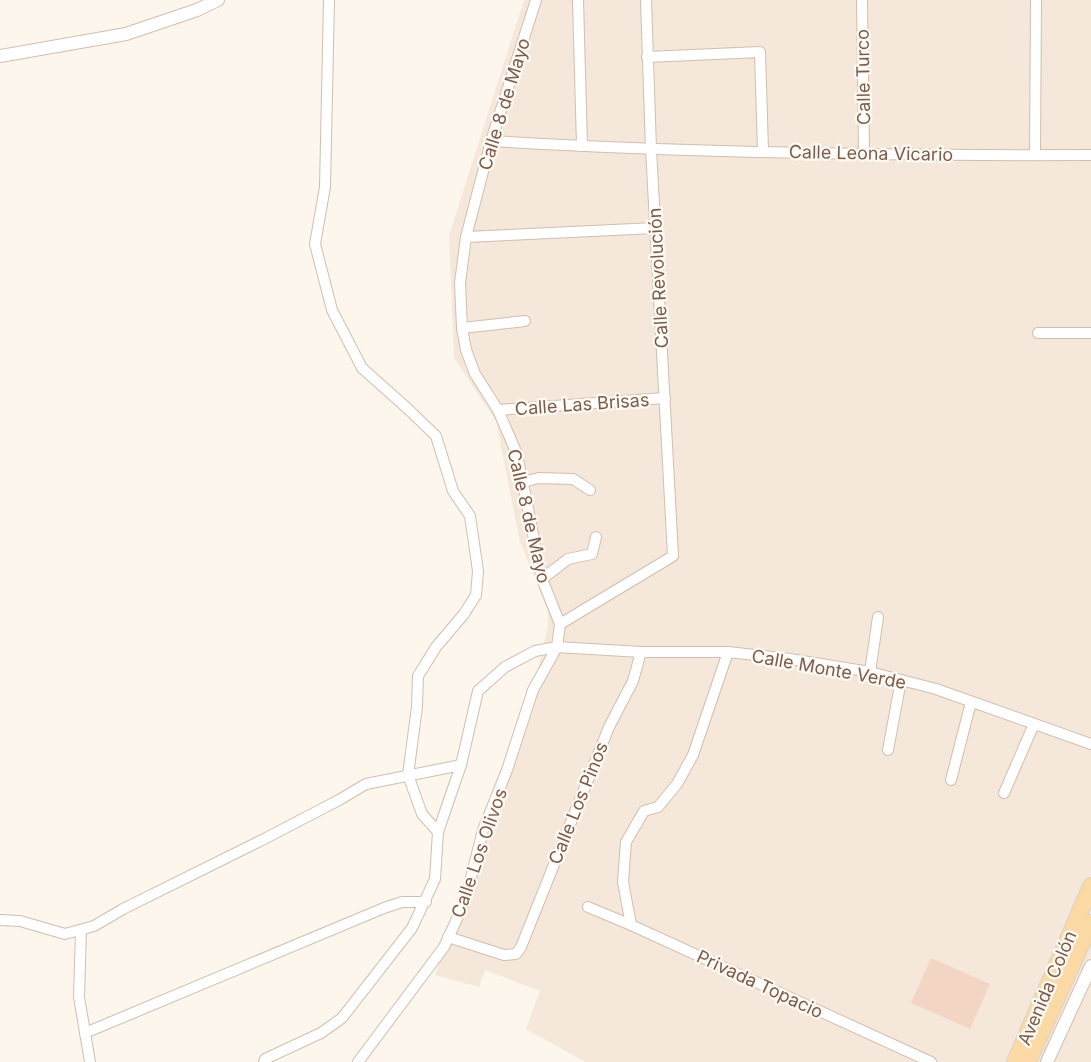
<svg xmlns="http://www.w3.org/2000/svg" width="1091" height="1062" font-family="Inter,sans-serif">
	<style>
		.residential { fill: #f5e8da }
		.building { fill: #f3d5c3 }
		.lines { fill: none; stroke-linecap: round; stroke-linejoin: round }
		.minor-casing { stroke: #d1beb0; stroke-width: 12 }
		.tertiary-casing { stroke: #d1beb0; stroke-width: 14 }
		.primary-casing { stroke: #dad1cd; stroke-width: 18 }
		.minor { stroke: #fff; stroke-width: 10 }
		.tertiary { stroke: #fff; stroke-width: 12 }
		.primary { stroke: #fbd9a5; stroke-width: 16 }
		.labels { text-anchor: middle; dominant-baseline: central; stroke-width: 4.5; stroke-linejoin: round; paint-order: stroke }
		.street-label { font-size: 18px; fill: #7a5c4d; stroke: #fffaf3 }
	</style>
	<rect width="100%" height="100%" fill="#fdf6ec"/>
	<path class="residential" d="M524,0H1091V1062H585L526,1029L540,991L485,970L479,987L435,975L529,708L548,626V611L520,542L496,421L454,358L449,236Z"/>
	<path class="building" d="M931,958L990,984L970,1029L911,1003Z"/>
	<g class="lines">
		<defs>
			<g id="minor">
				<path d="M329,0L325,187L315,244L332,310L362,368L408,409L436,436L453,491L470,516L478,571L476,595L464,614L436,647L418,676L417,707L408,775L422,814L438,832"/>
				<path d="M536,0L491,141L466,237L460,283L462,328L466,350L475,374L498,410L517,454L542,579L560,624"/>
				<path d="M578,0L582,146"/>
				<path d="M862,0L864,153"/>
				<path d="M647,57L760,52L763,151"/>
				<path d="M491,141C691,153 891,156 1091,155"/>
				<path d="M1035,155L1036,0"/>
				<path d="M466,237L655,228"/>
				<path d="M462,328L525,321"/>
				<path d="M1038,333H1091"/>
				<path d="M498,410L665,398"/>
				<path d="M523,482L539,478L573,479L590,490"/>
				<path d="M542,579L568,559L592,554L596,537"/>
				<path d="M560,624L673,556L651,149L646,0"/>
				<path d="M870,672L878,617"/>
				<path d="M888,750L901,680"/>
				<path d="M951,780L971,702"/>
				<path d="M1004,793L1034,724"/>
				<path d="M588,907L631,925L931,1062"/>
				<path d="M0,920L20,921L65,934L94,926L123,909L266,838L339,800L366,784L461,765"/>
				<path d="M631,925L623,882L626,842L644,811L658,807L677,784L693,755L728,652"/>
				<path d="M81,930L79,997L90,1062"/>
				<path d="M448,937L504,955L516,954L521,947L609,727L633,681L641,652"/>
				<path d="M85,1033L384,908L402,902H426"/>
				<path d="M264,1062L265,1059L321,1033L342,1018L412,928L435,879L438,832L461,765L478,691L505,667L535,651L557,647L641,652H728L790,659L870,672L936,689L1091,744"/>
				<path d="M358,1062L444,947L465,901L483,830L507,770L533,690L557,647L560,624"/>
			</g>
			<g id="tertiary">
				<path d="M0,56L126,34L197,10L218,0"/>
				<path d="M1047,1062L1091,966"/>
			</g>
			<g id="primary">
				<path d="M1015,1062L1091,886"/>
				<path d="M1028,1062L1091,923"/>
			</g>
		</defs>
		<use href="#minor" class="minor-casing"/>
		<use href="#tertiary" class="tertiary-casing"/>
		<use href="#primary" class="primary-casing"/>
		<use href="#minor" class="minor"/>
		<use href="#tertiary" class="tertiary"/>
		<use href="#primary" class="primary"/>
	</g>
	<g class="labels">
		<g class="street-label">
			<text transform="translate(863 77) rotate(-91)">Calle Turco</text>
			<text transform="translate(504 104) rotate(-73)">Calle 8 de Mayo</text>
			<text transform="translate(871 153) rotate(1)">Calle Leona Vicario</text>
			<text transform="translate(658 278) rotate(-93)">Calle Revolución</text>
			<text transform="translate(582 404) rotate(-4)">Calle Las Brisas</text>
			<text transform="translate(529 516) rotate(77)">Calle 8 de Mayo</text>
			<text transform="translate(829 669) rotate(10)">Calle Monte Verde</text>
			<text transform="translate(578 803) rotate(-68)">Calle Los Pinos</text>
			<text transform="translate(479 853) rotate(-71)">Calle Los Olivos</text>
			<text transform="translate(760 984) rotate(25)">Privada Topacio</text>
			<text transform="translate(1047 988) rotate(-67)">Avenida Colón</text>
		</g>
	</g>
</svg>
